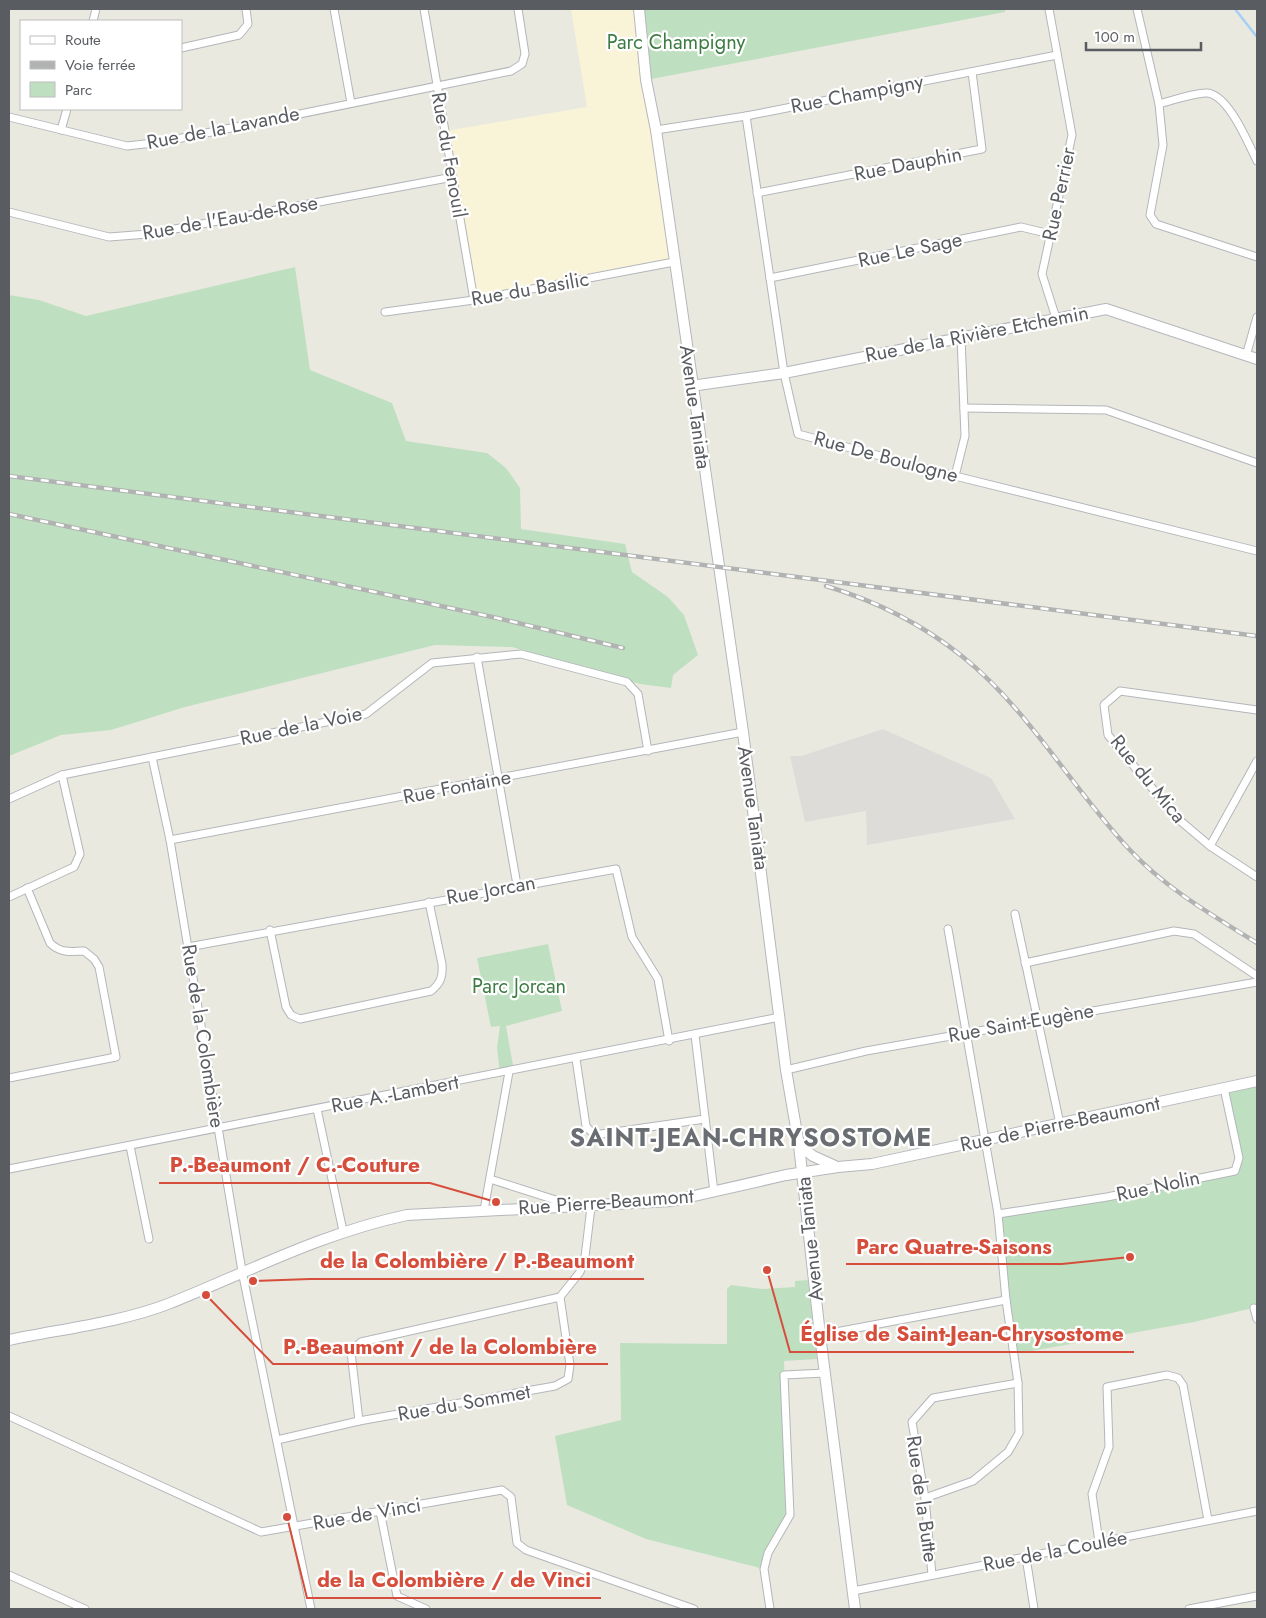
<svg xmlns="http://www.w3.org/2000/svg" width="1266" height="1618" font-family="Jost,sans-serif">
	<style>
		.commercial { fill: #f9f3d7 }
		.industrial { fill: #dedcd8 }
		.green { fill: #bfe0c0 }
		.lines { fill: none; stroke-linecap: round; stroke-linejoin: round }
		.stream { stroke: #a6cff5; stroke-width: 2.5 }
		.street-casing { stroke: #b3b6ba; stroke-width: 9 }
		.secondary-casing { stroke: #b4b7bc; stroke-width: 12 }
		.street { stroke: #fff; stroke-width: 7 }
		.secondary { stroke: #fff; stroke-width: 10 }
		.rail-casing { stroke: #b1b2b2; stroke-width: 4.5 }
		.rail { stroke: #fff; stroke-width: 2.5; stroke-dasharray: 8; stroke-linecap: butt }
		.labels { text-anchor: middle; dominant-baseline: central; stroke-width: 4.5; stroke-linejoin: round; paint-order: stroke }
		.park-label { font-size: 20px; fill: #3c7c42; stroke: #fff }
		.street-label { font-size: 20px; fill: #595c60; stroke: #fff }
		.district-label { font-size: 25px; font-weight: bold; letter-spacing: 1px; fill: #6a6e72; stroke: #fff }
		.leader { fill: none; stroke: #d64e3b; stroke-width: 2 }
		.callout-dot { fill: #d64e3b; stroke: #fff; stroke-width: 2 }
		.callout-label { font-size: 21px; text-anchor: middle; font-weight: bold; fill: #d64e3b; stroke: #fff; stroke-width: 4.5; stroke-linejoin: round; paint-order: stroke }
	</style>
	<rect width="100%" height="100%" fill="#eae9e0"/>
	<path class="commercial" d="M571,9H639L674,262L474,300L445,131L587,107Z"/>
	<path class="industrial" d="M883,729L991,778L1015,819L867,845L866,811L805,822L790,756H801Z"/>
	<g class="green">
		<path d="M639,9H1005V12L646,80Z"/>
		<path d="M295,267L310,370L392,403L406,441L487,453L506,468L520,488L521,529L625,544L632,572L668,597L684,615L698,655L673,675L671,688L640,684L512,647L435,645L185,707L111,730L61,735L9,756V295L39,300L86,316Z"/>
		<path d="M548,944L562,1011L506,1026L514,1071L500,1074L497,1047L500,1026L491,1027L477,958Z"/>
		<path d="M1257,1081V1307L1194,1322L1014,1354L998,1214L1234,1171L1239,1158L1224,1088Z"/>
		<path d="M808,1280L817,1359L784,1361L790,1515L768,1553L764,1569L646,1539L567,1505L555,1436L621,1420L620,1343L727,1344V1289L731,1285L762,1289L795,1287V1281Z"/>
	</g>
	<g class="lines">
		<path class="stream" d="M1235,9L1257,37"/>
		<defs>
			<g id="street">
				<path d="M334,9L351,103"/>
				<path d="M424,9L474,300"/>
				<path d="M1049,9L1072,135L1042,274L1056,318"/>
				<path d="M1137,9L1159,104L1163,145L1150,215L1156,224L1257,257"/>
				<path d="M93,21L96,9"/>
				<path d="M181,48L239,35L248,24L246,9"/>
				<path d="M1159,104C1174,100 1190,94 1205,93C1227,91 1248,143 1257,161"/>
				<path d="M746,116L784,373L798,434L955,476L1257,551"/>
				<path d="M9,117L127,146L162,142L511,71L522,64L525,54L518,9"/>
				<path d="M61,130L67,109"/>
				<path d="M656,130L746,116L1057,55"/>
				<path d="M757,193L982,149L972,72"/>
				<path d="M9,212L109,237L148,234L453,177"/>
				<path d="M770,278L1021,227L1050,234"/>
				<path d="M385,312L474,300L674,262"/>
				<path d="M1246,356L1257,317"/>
				<path d="M964,408L1106,410L1257,463"/>
				<path d="M955,476L965,436L961,337"/>
				<path d="M477,657L517,885"/>
				<path d="M1257,710L1120,691L1104,705L1108,735L1177,818L1210,846L1257,877"/>
				<path d="M152,757L170,840L242,1271L311,1609"/>
				<path d="M9,799L62,775L366,714L432,663L521,654L627,682L638,694L648,751"/>
				<path d="M170,840L743,732"/>
				<path d="M1210,846L1257,761"/>
				<path d="M9,897L74,867L80,854L62,775"/>
				<path d="M1015,914L1060,1124"/>
				<path d="M270,930L286,1007L291,1015L300,1019L431,991C441,983 443,976 442,964L429,902"/>
				<path d="M188,947L616,869L632,937L658,979L669,1041"/>
				<path d="M1025,963L1174,931L1194,934L1257,976"/>
				<path d="M695,1035L714,1192"/>
				<path d="M576,1059L586,1126L594,1135L705,1119"/>
				<path d="M786,1070L866,1051L1257,982"/>
				<path d="M9,1078L116,1057L99,967L94,959L84,951C70,952 60,953 50,943L27,888"/>
				<path d="M317,1109L343,1231"/>
				<path d="M130,1146L149,1239"/>
				<path d="M9,1169L780,1017"/>
				<path d="M490,1179L568,1204"/>
				<path d="M484,1210L509,1072"/>
				<path d="M998,1214L1107,1197L1235,1171L1239,1158L1224,1088"/>
				<path d="M1254,1308L1257,1319"/>
				<path d="M820,1335L1006,1300"/>
				<path d="M9,1416L261,1532L502,1490L511,1497L517,1543L526,1550L694,1609"/>
				<path d="M359,1421L351,1352L361,1342L560,1297L580,1272L585,1257L591,1207"/>
				<path d="M277,1440L359,1421L555,1386L568,1379L570,1365L560,1297"/>
				<path d="M925,1498L973,1481L1008,1452L1019,1433L1018,1383L1006,1300L998,1214L948,929"/>
				<path d="M380,1511L397,1596L426,1609"/>
				<path d="M1099,1542L1092,1494L1109,1447L1107,1387L1167,1375L1178,1378L1183,1385L1208,1520"/>
				<path d="M1026,1557L1034,1609"/>
				<path d="M9,1575L85,1609"/>
				<path d="M932,1575L925,1498L912,1422L933,1398L1018,1383"/>
				<path d="M853,1591L1257,1511"/>
				<path d="M770,1609L764,1569L768,1553L790,1515L784,1375L825,1373"/>
				<path d="M1189,1609L1257,1596"/>
			</g>
			<g id="secondary">
				<path d="M639,9L646,80L656,130L743,732L786,1070L799,1145L820,1335L855,1609"/>
				<path d="M691,386L784,373L1106,309L1257,359"/>
				<path d="M799,1145L813,1156L835,1166"/>
				<path d="M9,1340C61,1329 118,1323 168,1304C248,1272 322,1233 407,1215L672,1201L786,1175L838,1167L872,1164L1257,1081"/>
			</g>
		</defs>
		<use href="#street" class="street-casing"/>
		<use href="#secondary" class="secondary-casing"/>
		<use href="#street" class="street"/>
		<use href="#secondary" class="secondary"/>
		<defs>
			<g id="rail">
				<path d="M9,476L1257,636"/>
				<path d="M9,514L497,618L623,648"/>
				<path d="M826,586C876,601 922,624 963,657C1028,709 1072,788 1129,849C1165,888 1212,915 1257,943"/>
			</g>
		</defs>
		<use href="#rail" class="rail-casing"/>
		<use href="#rail" class="rail"/>
	</g>
	<g class="labels">
		<g class="park-label">
			<text x="676" y="42">Parc Champigny</text>
			<text x="519" y="986">Parc Jorcan</text>
		</g>
		<g class="street-label">
			<text transform="translate(857 94) rotate(-11)">Rue Champigny</text>
			<text transform="translate(223 128) rotate(-11)">Rue de la Lavande</text>
			<text transform="translate(449 155) rotate(80)">Rue du Fenouil</text>
			<text transform="translate(908 164) rotate(-11)">Rue Dauphin</text>
			<text transform="translate(1059 194) rotate(-78)">Rue Perrier</text>
			<text transform="translate(230 218) rotate(-10)">Rue de l'Eau-de-Rose</text>
			<text transform="translate(910 250) rotate(-12)">Rue Le Sage</text>
			<text transform="translate(530 289) rotate(-10)">Rue du Basilic</text>
			<text transform="translate(977 334) rotate(-11)">Rue de la Rivière Etchemin</text>
			<text transform="translate(695 407) rotate(82)">Avenue Taniata</text>
			<text transform="translate(886 457) rotate(15)">Rue De Boulogne</text>
			<text transform="translate(301 726) rotate(-12)">Rue de la Voie</text>
			<text transform="translate(1148 779) rotate(51)">Rue du Mica</text>
			<text transform="translate(457 787) rotate(-11)">Rue Fontaine</text>
			<text transform="translate(753 808) rotate(82)">Avenue Taniata</text>
			<text transform="translate(491 890) rotate(-10)">Rue Jorcan</text>
			<text transform="translate(1021 1023) rotate(-10)">Rue Saint-Eugène</text>
			<text transform="translate(203 1036) rotate(81)">Rue de la Colombière</text>
			<text transform="translate(395 1094) rotate(-11)">Rue A.-Lambert</text>
			<text transform="translate(1060 1124) rotate(-12)">Rue de Pierre-Beaumont</text>
			<text transform="translate(1158 1186) rotate(-12)">Rue Nolin</text>
			<text transform="translate(606 1202) rotate(-4)">Rue Pierre-Beaumont</text>
			<text transform="translate(810 1239) rotate(-96)">Avenue Taniata</text>
			<text transform="translate(464 1403) rotate(-10)">Rue du Sommet</text>
			<text transform="translate(922 1499) rotate(82)">Rue de la Butte</text>
			<text transform="translate(367 1514) rotate(-10)">Rue de Vinci</text>
			<text transform="translate(1055 1551) rotate(-11)">Rue de la Coulée</text>
		</g>
		<g class="district-label">
			<text x="751" y="1137">SAINT-JEAN-CHRYSOSTOME</text>
		</g>
	</g>
	<path class="leader" d="M496 1202L430 1183H159M1130 1257L1062 1264H846M253 1281L310 1279H644M767 1270L790 1352H1134M206 1295L273 1364H608M287 1517L307 1598H601"/>
	<g class="callout-dot">
		<circle cx="496" cy="1202" r="5"/>
		<circle cx="1130" cy="1257" r="5"/>
		<circle cx="253" cy="1281" r="5"/>
		<circle cx="767" cy="1270" r="5"/>
		<circle cx="206" cy="1295" r="5"/>
		<circle cx="287" cy="1517" r="5"/>
	</g>
	<g class="callout-label">
		<text x="295" y="1172">P.-Beaumont / C.-Couture</text>
		<text x="954" y="1254">Parc Quatre-Saisons</text>
		<text x="477" y="1268">de la Colombière / P.-Beaumont</text>
		<text x="962" y="1341">Église de Saint-Jean-Chrysostome</text>
		<text x="440" y="1354">P.-Beaumont / de la Colombière</text>
		<text x="454" y="1587">de la Colombière / de Vinci</text>
	</g>
	<rect width="1266" height="1618" fill="none" stroke="#595c60" stroke-width="20"/>
	<rect x="20" y="20" width="162" height="90" fill="#ffffff" stroke="#bdbebf"/>
	<rect x="30" y="36" width="25" height="8" fill="#ffffff" stroke="#bdbebf"/>
	<text x="65" y="45" font-size="15" fill="#595c60">Route</text>
	<rect x="30" y="61" width="25" height="8" fill="#b1b2b2" stroke="#bdbebf"/>
	<text x="65" y="70" font-size="15" fill="#595c60">Voie ferrée</text>
	<rect x="30" y="82" width="25" height="15" fill="#bfe0c0" stroke="#bdbebf"/>
	<text x="65" y="95" font-size="15" fill="#595c60">Parc</text>
	<path d="M1086 42v8h115v-8" fill="none" stroke="#595c60" stroke-width="2.5"/>
	<text x="1094" y="42" font-size="15" fill="#595c60" stroke="#ffffff" stroke-width="4" paint-order="stroke">100 m</text>
</svg>
